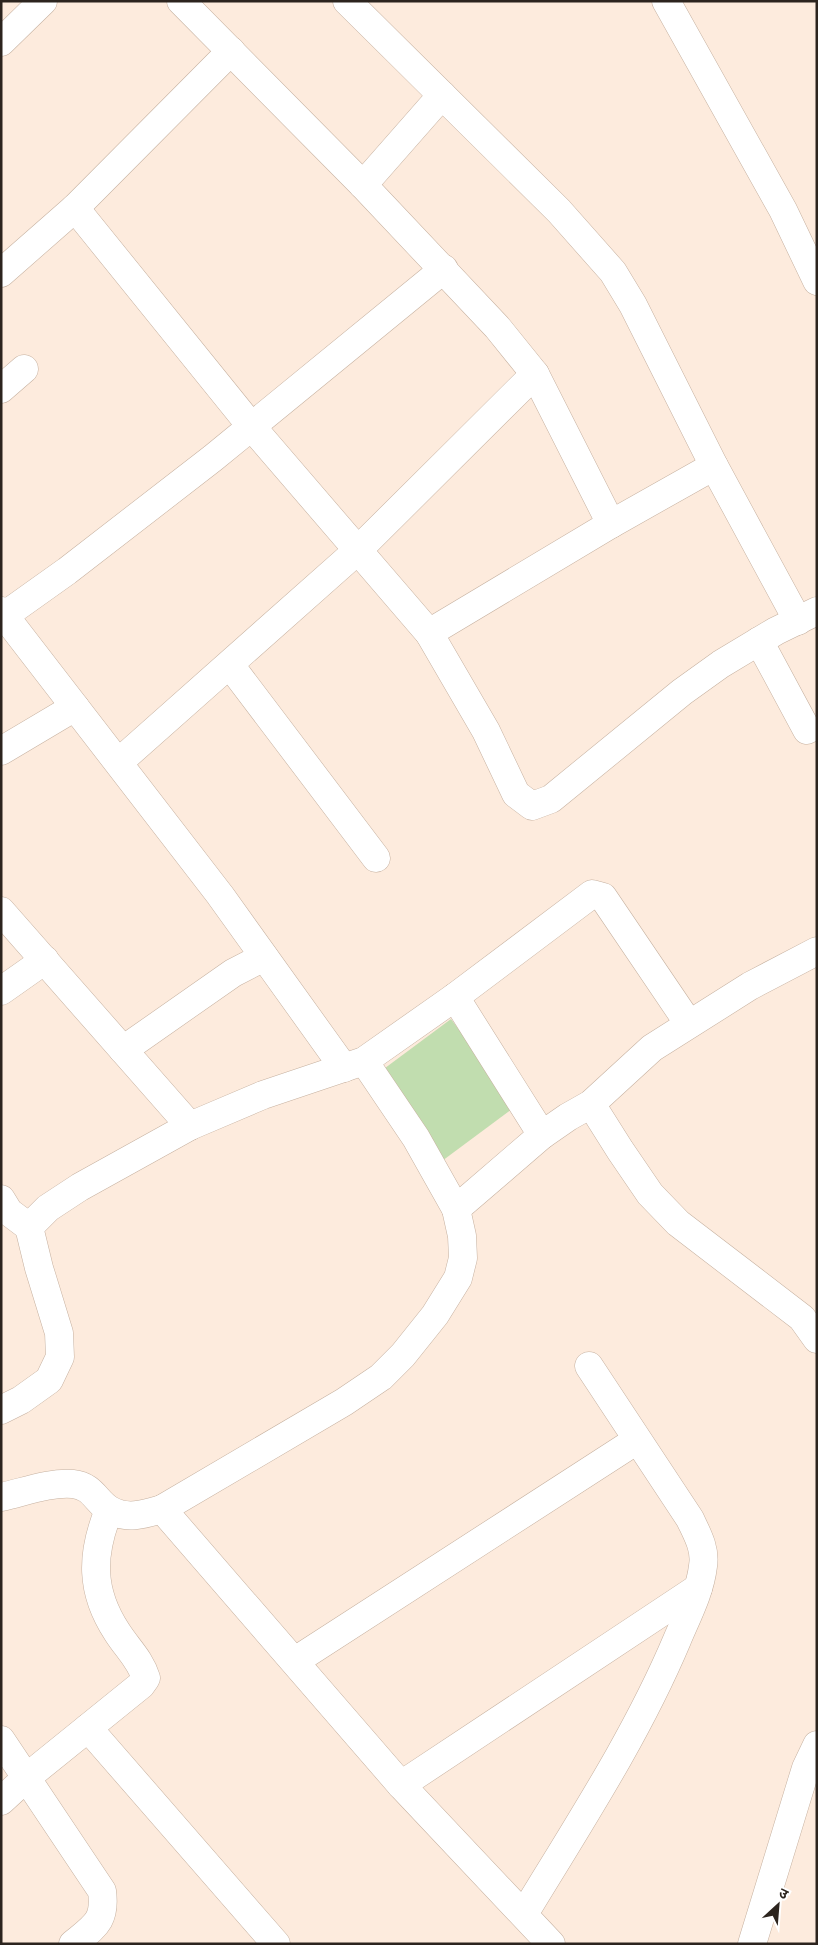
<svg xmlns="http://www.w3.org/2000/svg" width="818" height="1945" font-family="'Archivo Narrow','Noto Sans Devanagari',sans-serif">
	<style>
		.green { fill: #c1ddaf }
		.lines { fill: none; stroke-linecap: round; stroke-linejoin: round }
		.minor-casing { stroke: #c6b1a0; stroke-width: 29 }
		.minor { stroke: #fff; stroke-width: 28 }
	</style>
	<rect width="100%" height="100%" fill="#fdebdd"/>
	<path class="green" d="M451,1019L516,1106L442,1161L377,1074Z"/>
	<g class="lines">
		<defs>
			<g id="minor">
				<path d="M181,1L363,185L497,327L535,374L611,524"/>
				<path d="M347,1L559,211L613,272L633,305L714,466L798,621"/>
				<path d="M666,1L783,210L817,281"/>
				<path d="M1,42L43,1"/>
				<path d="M363,185L442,95"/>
				<path d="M75,208L251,426L429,633L486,731L516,794L532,806L551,799L682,692L721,664L776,631L817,611"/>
				<path d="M1,273L75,208L231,51"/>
				<path d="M1,389L24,369"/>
				<path d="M1,611L220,895L344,1068"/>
				<path d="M1,618L67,571L213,458L444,269"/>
				<path d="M429,633L611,524L714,466"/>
				<path d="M759,641L807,730"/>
				<path d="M230,665L376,858"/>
				<path d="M1,751L75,707"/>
				<path d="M119,762L358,550L535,374"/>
				<path d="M1,911L190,1126"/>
				<path d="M1,991L45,960"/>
				<path d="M455,997L542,1135"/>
				<path d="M123,1050L233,973L264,957"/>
				<path d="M591,1104L620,1150L650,1194L678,1223L802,1318L817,1339"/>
				<path d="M1,1199L9,1212L29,1227"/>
				<path d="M456,1209L542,1135L568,1117L591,1104L652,1048L750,986L817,951"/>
				<path d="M1,1410L21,1400L49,1380L60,1357L59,1333L39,1268L29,1227L48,1208L80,1187L190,1126L263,1095L364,1061L455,997L592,894L603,897L689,1024"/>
				<path d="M1,1497C24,1492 50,1482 73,1484C93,1486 96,1502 110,1510C127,1520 145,1514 162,1509L344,1402L381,1377L403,1355L435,1315L458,1278L463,1258L462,1236L456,1209L416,1138L364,1061"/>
				<path d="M162,1509L401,1785L551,1944"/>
				<path d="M295,1661L637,1440"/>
				<path d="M88,1728L276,1944"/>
				<path d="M1,1740L102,1891C106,1921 95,1926 73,1944"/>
				<path d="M401,1785L698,1588"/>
				<path d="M1,1801L26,1778L141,1685L146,1678C140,1659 127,1648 117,1632C90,1591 91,1554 109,1510"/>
				<path d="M524,1914C578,1825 636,1737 677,1640C687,1616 700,1592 703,1566C706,1549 697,1534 690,1519L589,1366"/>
				<path d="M752,1944L806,1768L817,1745"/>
			</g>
		</defs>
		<use href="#minor" class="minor-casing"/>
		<use href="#minor" class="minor"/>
	</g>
	<rect width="818" height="1945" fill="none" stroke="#2c241e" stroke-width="5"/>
	<g transform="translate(778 1905) rotate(26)" stroke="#ffffff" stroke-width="4" paint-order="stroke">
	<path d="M0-4L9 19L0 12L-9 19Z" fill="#2c241e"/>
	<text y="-8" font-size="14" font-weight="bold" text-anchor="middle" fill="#2c241e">उ</text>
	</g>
</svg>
